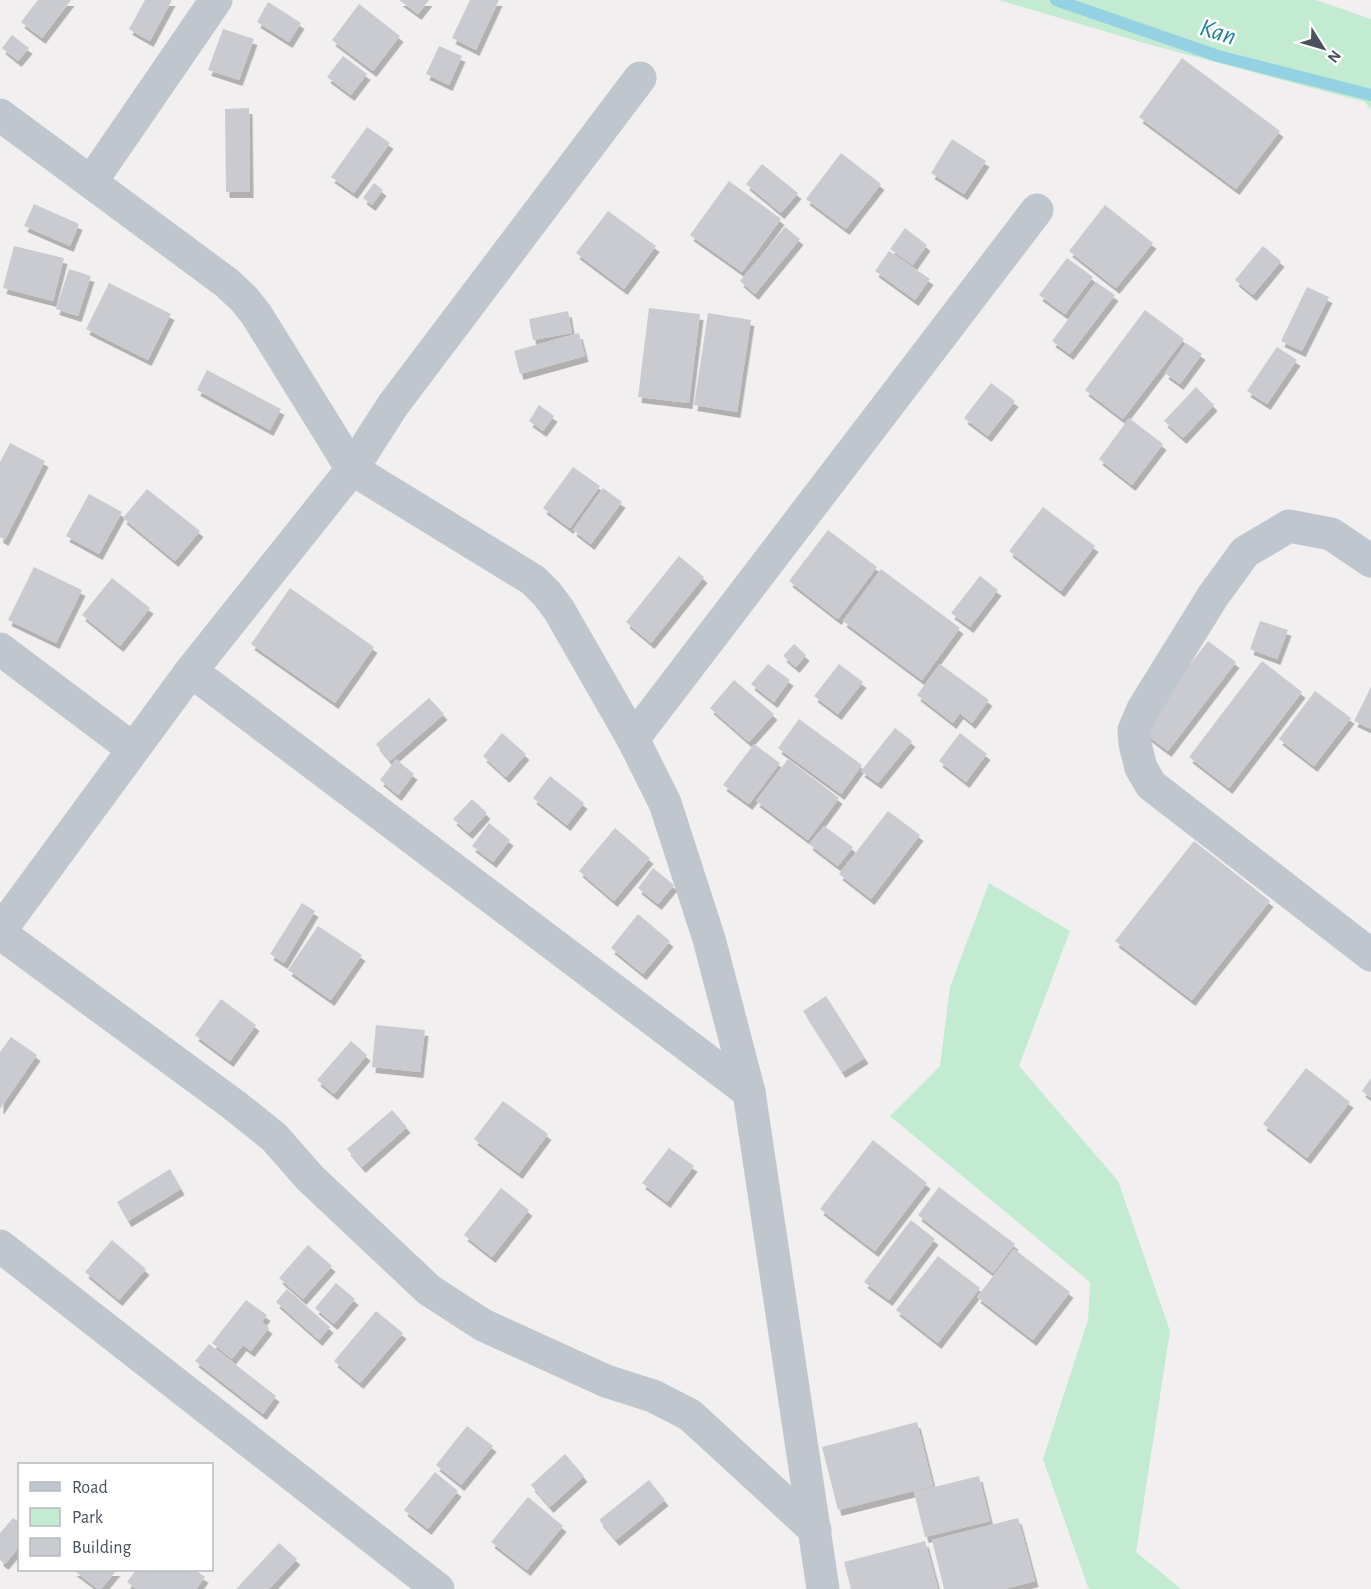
<svg xmlns="http://www.w3.org/2000/svg" width="1371" height="1589" font-family="'Alegreya Sans',sans-serif">
	<style>
		.green { fill: #c2ebd2 }
		.lines { fill: none; stroke-linecap: round; stroke-linejoin: round }
		.stream { stroke: #94d2e3; stroke-width: 12 }
		.building { fill: #cacbd1; filter: url(#shadow) }
		.street { stroke: #bfc6cd; stroke-width: 33 }
		.labels { text-anchor: middle; dominant-baseline: central; stroke-width: 5; stroke-linejoin: round; paint-order: stroke }
		.water-label { font-size: 26px; font-style: italic; fill: #1b809c; stroke: #fff }
	</style>
	<defs>
		<filter id="shadow"><feDropShadow dx="3.5" dy="6" stdDeviation="0" flood-color="#0004"/></filter>
	</defs>
	<rect width="100%" height="100%" fill="#f1efef"/>
	<g class="green">
		<path d="M999,0H1316L1371,19V110L1365,102L1144,43Z"/>
		<path d="M989,883L1070,931L1019,1066L1118,1181L1170,1331L1136,1552L1181,1589H1090L1088,1587L1043,1459L1088,1320L1090,1282L890,1116L940,1066L950,987Z"/>
	</g>
	<g class="lines">
		<path class="stream" d="M1056,0L1218,56L1371,95"/>
	</g>
	<g class="building">
		<path d="M38,0H71L42,38L21,22Z"/>
		<path d="M145,0H172L150,41L129,29Z"/>
		<path d="M399,0H429L418,14Z"/>
		<path d="M470,0H499L476,50L452,38Z"/>
		<path d="M268,2L301,23L289,42L257,22Z"/>
		<path d="M359,4L400,36L373,71L332,40Z"/>
		<path d="M223,29L254,39L239,80L208,70Z"/>
		<path d="M12,35L29,48L18,61L2,48Z"/>
		<path d="M439,46L462,56L449,85L426,74Z"/>
		<path d="M343,56L367,74L351,95L327,77Z"/>
		<path d="M1182,58L1280,131L1236,189L1139,117Z"/>
		<path d="M249,108L250,192H226L225,109Z"/>
		<path d="M367,127L390,143L354,193L331,177Z"/>
		<path d="M952,139L986,161L964,194L931,173Z"/>
		<path d="M841,153L881,184L846,229L806,199Z"/>
		<path d="M762,164L798,193L781,213L746,184Z"/>
		<path d="M729,181L781,219L742,272L690,235Z"/>
		<path d="M374,183L383,190L372,205L363,198Z"/>
		<path d="M34,204L79,224L70,246L24,226Z"/>
		<path d="M1105,205L1153,243L1116,288L1069,251Z"/>
		<path d="M608,211L656,246L624,289L576,253Z"/>
		<path d="M785,227L800,239L755,294L740,281Z"/>
		<path d="M905,228L927,245L913,265L890,249Z"/>
		<path d="M14,246L64,258L53,301L3,288Z"/>
		<path d="M1263,246L1281,261L1253,295L1235,280Z"/>
		<path d="M889,251L930,279L915,300L875,271Z"/>
		<path d="M1067,258L1093,277L1065,314L1039,295Z"/>
		<path d="M69,269L91,276L78,316L56,309Z"/>
		<path d="M1096,282L1115,295L1070,354L1052,341Z"/>
		<path d="M109,283L171,314L148,360L86,329Z"/>
		<path d="M1307,287L1329,297L1302,351L1281,341Z"/>
		<path d="M649,308L700,314L689,403L638,397Z"/>
		<path d="M1145,310L1184,339L1123,419L1085,390Z"/>
		<path d="M568,311L572,333L533,340L529,319Z"/>
		<path d="M708,313L751,320L737,412L694,405Z"/>
		<path d="M579,333L585,356L520,374L514,351Z"/>
		<path d="M1186,343L1202,354L1180,384L1165,373Z"/>
		<path d="M1277,347L1297,360L1267,404L1247,391Z"/>
		<path d="M207,370L281,409L270,430L197,390Z"/>
		<path d="M991,383L1015,401L988,436L964,418Z"/>
		<path d="M1196,387L1214,405L1183,438L1164,421Z"/>
		<path d="M539,405L554,416L543,431L529,421Z"/>
		<path d="M1129,418L1163,444L1132,485L1099,459Z"/>
		<path d="M10,443L45,461L5,540L0,537V462Z"/>
		<path d="M573,467L600,486L570,528L543,508Z"/>
		<path d="M603,488L622,502L591,544L573,530Z"/>
		<path d="M147,489L200,531L175,561L123,518Z"/>
		<path d="M89,494L122,512L99,554L66,536Z"/>
		<path d="M1043,507L1095,546L1061,591L1009,551Z"/>
		<path d="M828,530L877,567L838,619L789,581Z"/>
		<path d="M679,556L704,577L651,643L626,622Z"/>
		<path d="M34,567L82,590L56,643L8,620Z"/>
		<path d="M881,569L960,628L922,680L843,621Z"/>
		<path d="M980,576L998,590L970,627L951,613Z"/>
		<path d="M112,578L150,608L120,646L82,615Z"/>
		<path d="M290,588L374,647L335,703L251,644Z"/>
		<path d="M1260,621L1288,630L1277,659L1250,649Z"/>
		<path d="M1208,641L1236,662L1168,751L1140,730Z"/>
		<path d="M794,644L806,655L796,667L783,656Z"/>
		<path d="M1262,661L1302,692L1229,788L1189,757Z"/>
		<path d="M768,664L790,680L774,702L751,684Z"/>
		<path d="M839,664L863,682L838,714L814,696Z"/>
		<path d="M940,664L989,700L972,723L960,713L953,723L917,695Z"/>
		<path d="M734,680L774,714L749,742L710,708Z"/>
		<path d="M1371,687V729L1354,721Z"/>
		<path d="M1315,691L1351,718L1314,766L1279,739Z"/>
		<path d="M429,698L444,714L390,761L376,744Z"/>
		<path d="M799,719L862,765L841,794L778,748Z"/>
		<path d="M895,728L912,741L878,783L861,771Z"/>
		<path d="M502,733L526,754L506,777L483,756Z"/>
		<path d="M960,733L987,754L966,782L939,761Z"/>
		<path d="M754,744L780,763L749,804L723,785Z"/>
		<path d="M396,759L414,774L398,795L380,780Z"/>
		<path d="M788,759L839,798L808,840L756,801Z"/>
		<path d="M550,776L584,803L567,825L533,798Z"/>
		<path d="M472,799L487,813L469,833L453,819Z"/>
		<path d="M888,811L920,835L871,899L839,874Z"/>
		<path d="M489,823L510,840L493,862L472,846Z"/>
		<path d="M824,826L853,847L838,866L809,844Z"/>
		<path d="M615,828L650,858L614,901L579,871Z"/>
		<path d="M1194,841L1270,901L1192,1000L1115,941Z"/>
		<path d="M653,868L674,885L658,904L638,888Z"/>
		<path d="M302,903L315,911L284,963L270,954Z"/>
		<path d="M638,914L670,941L643,974L611,948Z"/>
		<path d="M318,926L362,955L331,1000L288,970Z"/>
		<path d="M826,996L865,1058L842,1072L803,1011Z"/>
		<path d="M221,999L256,1025L230,1061L195,1035Z"/>
		<path d="M376,1025L425,1030L420,1072L372,1067Z"/>
		<path d="M11,1037L37,1055L0,1109V1052Z"/>
		<path d="M351,1041L367,1055L334,1094L317,1080Z"/>
		<path d="M1306,1068L1350,1102L1307,1158L1263,1124Z"/>
		<path d="M1371,1078V1098L1362,1091Z"/>
		<path d="M503,1101L548,1134L519,1173L474,1139Z"/>
		<path d="M392,1110L407,1127L362,1167L347,1149Z"/>
		<path d="M873,1140L927,1183L875,1251L820,1209Z"/>
		<path d="M669,1148L694,1166L667,1202L642,1183Z"/>
		<path d="M170,1169L181,1189L128,1221L117,1202Z"/>
		<path d="M939,1187L1015,1244L993,1273L918,1215Z"/>
		<path d="M501,1188L529,1210L492,1257L464,1235Z"/>
		<path d="M911,1220L935,1239L889,1300L864,1282Z"/>
		<path d="M112,1240L146,1269L119,1300L85,1272Z"/>
		<path d="M308,1245L332,1266L303,1299L279,1278Z"/>
		<path d="M1014,1249L1070,1292L1033,1340L977,1297Z"/>
		<path d="M938,1256L980,1288L938,1343L896,1310Z"/>
		<path d="M336,1283L355,1299L334,1324L315,1308Z"/>
		<path d="M287,1289L330,1327L319,1340L276,1302Z"/>
		<path d="M246,1300L267,1315L262,1322L269,1328L251,1351L243,1345L232,1359L212,1343Z"/>
		<path d="M376,1311L403,1333L360,1383L334,1361Z"/>
		<path d="M209,1344L276,1396L263,1414L195,1361Z"/>
		<path d="M917,1422L933,1486L838,1510L822,1447Z"/>
		<path d="M467,1426L493,1446L461,1485L436,1465Z"/>
		<path d="M565,1454L584,1476L550,1507L531,1485Z"/>
		<path d="M435,1472L458,1491L428,1529L404,1510Z"/>
		<path d="M979,1476L990,1521L925,1537L914,1492Z"/>
		<path d="M649,1480L665,1500L616,1540L599,1520Z"/>
		<path d="M528,1497L563,1526L527,1570L491,1542Z"/>
		<path d="M13,1518L20,1523V1546L5,1564L0,1560V1533Z"/>
		<path d="M1018,1518L1035,1581L1004,1589H944L932,1540Z"/>
		<path d="M925,1541L938,1589H851L844,1562Z"/>
		<path d="M279,1543L297,1559L269,1589H236Z"/>
		<path d="M73,1570H117L101,1589H98Z"/>
		<path d="M136,1570H195L205,1577L196,1589H136L127,1582Z"/>
	</g>
	<g class="lines">
		<g class="street">
			<path d="M0,115L227,283L244,299L256,314L352,469L533,580L547,594L559,610L633,739L665,803L709,939L749,1092L823,1589"/>
			<path d="M91,182L216,0"/>
			<path d="M1371,561L1331,534L1289,526L1245,552L1213,596L1143,709L1134,730L1135,744L1141,768L1151,785L1371,955"/>
			<path d="M0,649L133,749"/>
			<path d="M191,671L749,1092"/>
			<path d="M633,739L1037,210"/>
			<path d="M0,931L191,671L352,469L393,405L640,78"/>
			<path d="M0,933L234,1105L274,1137L310,1178L429,1290L483,1325L606,1381L653,1396L690,1415L815,1530"/>
			<path d="M0,1246L438,1589"/>
		</g>
	</g>
	<g class="labels">
		<g class="water-label">
			<text transform="translate(1218 32) rotate(17)">Kan</text>
		</g>
	</g>
	<rect x="18" y="1463" width="195" height="108" fill="#ffffff" stroke="#b6babd" stroke-width="1.5"/>
	<rect x="30" y="1482" width="30" height="9" fill="#bfc6cd" stroke="#b6babd" stroke-width="1.5"/>
	<text x="72" y="1493" font-size="18" fill="#49525b">Road</text>
	<rect x="30" y="1508" width="30" height="18" fill="#c2ebd2" stroke="#b6babd" stroke-width="1.5"/>
	<text x="72" y="1523" font-size="18" fill="#49525b">Park</text>
	<rect x="30" y="1538" width="30" height="18" fill="#cacbd1" stroke="#b6babd" stroke-width="1.5"/>
	<text x="72" y="1553" font-size="18" fill="#49525b">Building</text>
	<g transform="translate(1323 48) rotate(127)" stroke="#ffffff" stroke-width="4.5" paint-order="stroke">
	<path d="M0-4.5L10 22L0 15L-10 22Z" fill="#49525b"/>
	<text y="-9" font-size="16" font-weight="bold" text-anchor="middle" fill="#49525b">N</text>
	</g>
</svg>
